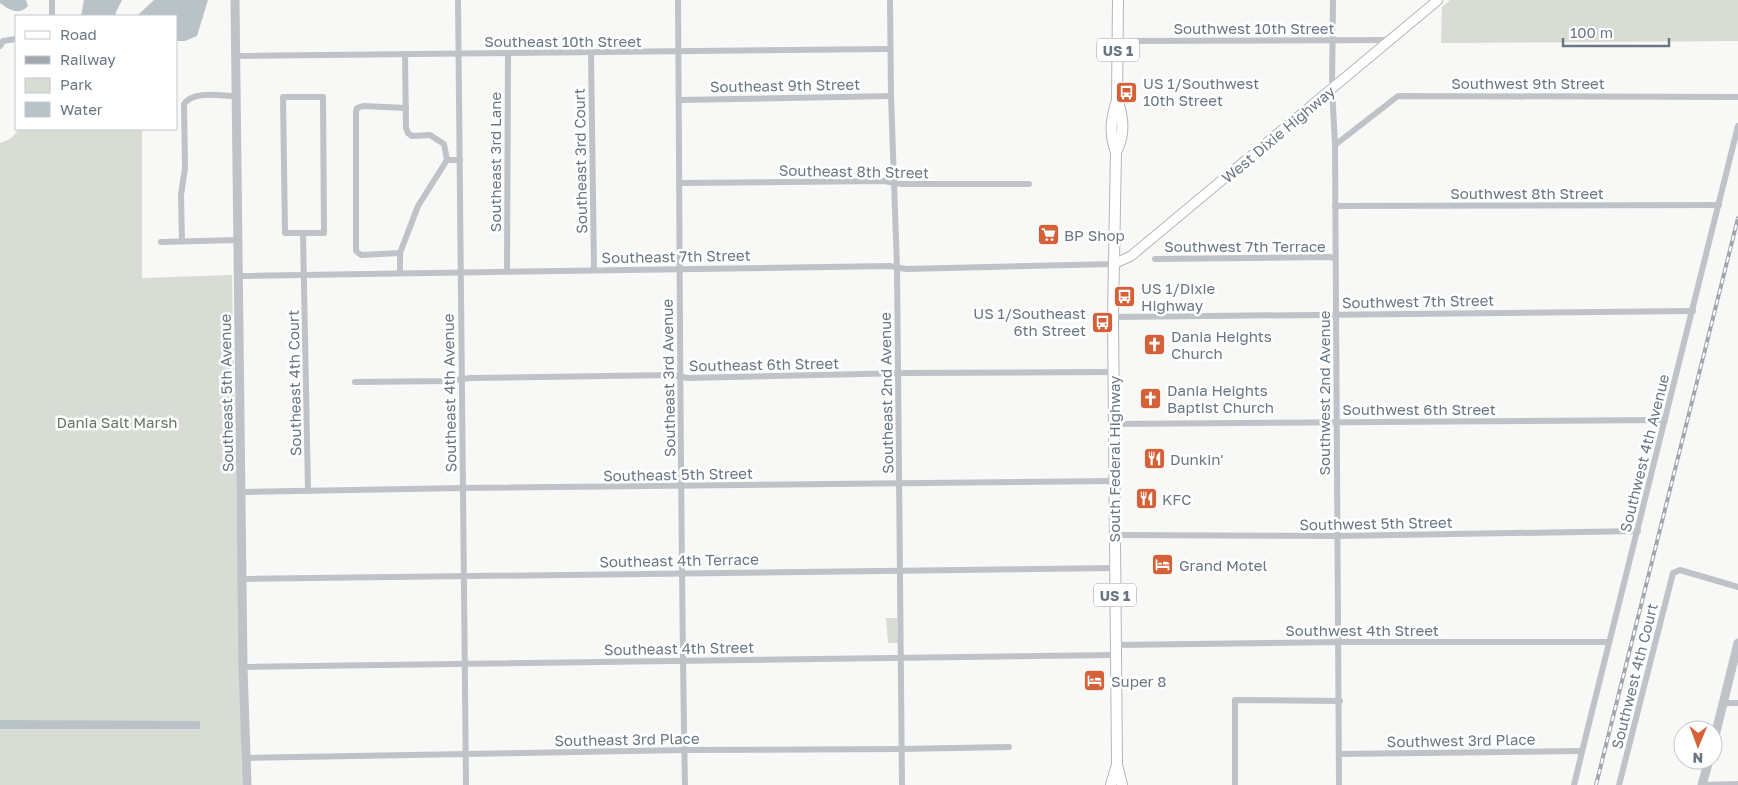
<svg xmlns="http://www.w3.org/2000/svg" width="1738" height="785" font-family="'Golos Text',sans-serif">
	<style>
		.green { fill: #d8dcd5 }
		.water { fill: #b9c3c7 }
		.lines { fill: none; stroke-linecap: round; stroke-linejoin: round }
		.secondary-casing { stroke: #b2b7bc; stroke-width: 11 }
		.primary-casing { stroke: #b3b7bb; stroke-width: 12 }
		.minor { stroke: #bfc3c7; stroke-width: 6 }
		.tertiary { stroke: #bfc3c7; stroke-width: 9 }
		.secondary { stroke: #fff; stroke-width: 9 }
		.primary { stroke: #fff; stroke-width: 10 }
		.rail-casing { stroke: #a1a7ad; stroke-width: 4 }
		.rail { stroke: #fff; stroke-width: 2; stroke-dasharray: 5.5; stroke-linecap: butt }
		.labels { text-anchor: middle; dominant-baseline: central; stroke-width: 5; stroke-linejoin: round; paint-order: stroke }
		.shield { fill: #fff; stroke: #96a0a9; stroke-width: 1 }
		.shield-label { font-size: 14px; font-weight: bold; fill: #697784 }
		.street-label { font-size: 15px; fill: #697784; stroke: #fff }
		.poi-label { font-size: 15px; fill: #697784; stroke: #fff; text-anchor: start }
		.park-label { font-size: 15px; fill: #667764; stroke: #fff }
	</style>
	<rect width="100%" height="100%" fill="#f8f8f6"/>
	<g class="green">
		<path d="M1450,0H1738V41L1441,43L1442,7Z"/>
		<path d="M18,129H142V278L232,275L242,785H0V143C8,141 15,136 18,129Z"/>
		<path d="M886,618H897L898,643H888Z"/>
	</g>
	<g class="water">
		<path d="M0,0H26L28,6C19,16 9,10 0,3Z"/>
		<path d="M84,0H122L116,12L115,16H81Z"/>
		<path d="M154,0H208L197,36L185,41H176V16H138L139,14Z"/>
		<path d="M0,720L200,721V729H0Z"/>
	</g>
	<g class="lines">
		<defs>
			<path id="secondary" d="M1114,264L1131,256L1438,0"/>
			<g id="primary">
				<path d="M1118,0L1117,100C1111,119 1109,134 1116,152L1113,317L1117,765L1122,785"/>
				<path d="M1116,152C1125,135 1124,118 1117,100"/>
				<path d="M1111,785L1117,765"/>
			</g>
		</defs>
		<use href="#secondary" class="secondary-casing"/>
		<use href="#primary" class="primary-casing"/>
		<g class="minor">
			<path d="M458,0L466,785"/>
			<path d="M678,0C680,262 680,523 685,785"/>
			<path d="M890,0L891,96L897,267L902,785"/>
			<path d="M1333,0L1332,88L1335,145L1339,785"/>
			<path d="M52,16V0"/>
			<path d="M1118,41L1390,40"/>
			<path d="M0,46L3,41L16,39"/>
			<path d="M591,53L594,269"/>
			<path d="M405,54L406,128L408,133L412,136L430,135L444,144L447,160H460"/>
			<path d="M235,56L890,49"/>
			<path d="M679,100L891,96"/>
			<path d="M1335,145L1398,96L1738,97"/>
			<path d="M679,183L884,181L901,184H1029"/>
			<path d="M1335,206L1719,205"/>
			<path d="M303,233H324L323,97H283L285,233H303L308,491"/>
			<path d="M182,241L181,195L185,168L184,104C194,90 220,96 236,96"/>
			<path d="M161,242L237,240"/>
			<path d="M400,253L361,255L356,251V112L357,108L363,106L406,108"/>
			<path d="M1155,259L1329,257L1335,258"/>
			<path d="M507,271L508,54"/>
			<path d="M400,273V253L418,206L447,160"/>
			<path d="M238,276L890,266L906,269L1114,264"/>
			<path d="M1113,317L1693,311"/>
			<path d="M355,382L449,381L470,378L671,375L688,378L908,373L1114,372"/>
			<path d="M1114,424L1665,420"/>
			<path d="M241,492L463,488L1115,481"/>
			<path d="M1115,535L1337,536L1638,531"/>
			<path d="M242,579L1115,568"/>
			<path d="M1116,645L1339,642H1608"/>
			<path d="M243,667L1116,655"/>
			<path d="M1724,703H1738"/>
			<path d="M1339,754L1582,751"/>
			<path d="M245,758L685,750L901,749L1009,747"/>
			<path d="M1235,785V700L1340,701"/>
			<path d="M1574,785C1627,565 1684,346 1738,126"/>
			<path d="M1619,785L1673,573L1680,570L1738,587"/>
			<path d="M1702,785L1738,784"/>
		</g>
		<g class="tertiary">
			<path d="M235,0L243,667L247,785"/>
			<path d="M1713,744L1738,643"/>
			<path d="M1702,785L1709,760"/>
		</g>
		<use href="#secondary" class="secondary"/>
		<use href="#primary" class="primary"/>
		<defs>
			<path id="rail" d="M1596,785L1738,218"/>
		</defs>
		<use href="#rail" class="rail-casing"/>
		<use href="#rail" class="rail"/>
	</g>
	<defs>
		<symbol id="bus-square" viewBox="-11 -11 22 22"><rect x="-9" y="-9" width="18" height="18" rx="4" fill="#d56138" stroke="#fff"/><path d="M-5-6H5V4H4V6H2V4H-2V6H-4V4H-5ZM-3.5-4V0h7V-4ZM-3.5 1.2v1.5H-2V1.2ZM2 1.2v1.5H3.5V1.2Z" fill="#fff"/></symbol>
		<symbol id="supermarket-square" viewBox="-11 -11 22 22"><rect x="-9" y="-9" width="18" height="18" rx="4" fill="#d56138" stroke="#fff"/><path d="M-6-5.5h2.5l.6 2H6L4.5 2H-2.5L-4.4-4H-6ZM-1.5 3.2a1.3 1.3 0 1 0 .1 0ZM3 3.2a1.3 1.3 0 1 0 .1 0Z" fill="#fff"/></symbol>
		<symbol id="church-square" viewBox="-11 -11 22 22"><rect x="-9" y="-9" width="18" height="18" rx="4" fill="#d56138" stroke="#fff"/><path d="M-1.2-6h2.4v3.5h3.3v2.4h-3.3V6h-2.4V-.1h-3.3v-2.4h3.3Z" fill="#fff"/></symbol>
		<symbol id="restaurant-square" viewBox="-11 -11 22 22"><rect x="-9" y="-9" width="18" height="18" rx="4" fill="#d56138" stroke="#fff"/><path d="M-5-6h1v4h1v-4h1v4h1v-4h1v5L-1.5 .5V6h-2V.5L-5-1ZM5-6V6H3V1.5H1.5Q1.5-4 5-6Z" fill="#fff"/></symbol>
		<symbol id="hotel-square" viewBox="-11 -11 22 22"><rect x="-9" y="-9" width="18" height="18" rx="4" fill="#d56138" stroke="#fff"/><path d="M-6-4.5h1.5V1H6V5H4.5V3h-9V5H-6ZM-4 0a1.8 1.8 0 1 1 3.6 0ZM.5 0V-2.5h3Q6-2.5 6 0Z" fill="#fff"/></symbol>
	</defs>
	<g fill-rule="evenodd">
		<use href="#bus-square" x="1114" y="80" width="25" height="25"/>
		<use href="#supermarket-square" x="1036" y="222" width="25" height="25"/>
		<use href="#bus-square" x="1112" y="284" width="25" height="25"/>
		<use href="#bus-square" x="1090" y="310" width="25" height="25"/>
		<use href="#church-square" x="1142" y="332" width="25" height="25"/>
		<use href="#church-square" x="1138" y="386" width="25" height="25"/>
		<use href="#restaurant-square" x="1142" y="446" width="25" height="25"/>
		<use href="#restaurant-square" x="1134" y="486" width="25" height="25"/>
		<use href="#hotel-square" x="1150" y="552" width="25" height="25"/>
		<use href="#hotel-square" x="1082" y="668" width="25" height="25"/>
	</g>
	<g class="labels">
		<g class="shield">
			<rect x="1097" y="38.5" width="42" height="23" rx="4"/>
			<rect x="1094" y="583.5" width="42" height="23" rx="4"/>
		</g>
		<g class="shield-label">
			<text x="1118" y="50">US 1</text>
			<text x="1115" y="595">US 1</text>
		</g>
		<g class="street-label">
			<text x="1254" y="28">Southwest 10th Street</text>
			<text x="563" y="41">Southeast 10th Street</text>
			<text x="1528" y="83">Southwest 9th Street</text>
			<text transform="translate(785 85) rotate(-1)">Southeast 9th Street</text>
			<text transform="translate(1278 134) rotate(-40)">West Dixie Highway</text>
			<text transform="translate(580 161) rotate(-91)">Southeast 3rd Court</text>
			<text transform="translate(495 162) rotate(-90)">Southeast 3rd Lane</text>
			<text transform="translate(854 171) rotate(1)">Southeast 8th Street</text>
			<text x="1527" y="193">Southwest 8th Street</text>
			<text x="1245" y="246">Southwest 7th Terrace</text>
			<text transform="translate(676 256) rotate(-1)">Southeast 7th Street</text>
			<text transform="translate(1418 301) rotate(-1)">Southwest 7th Street</text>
			<text transform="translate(764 364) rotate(-1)">Southeast 6th Street</text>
			<text transform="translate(668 378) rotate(-91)">Southeast 3rd Avenue</text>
			<text transform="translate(294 383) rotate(-91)">Southeast 4th Court</text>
			<text transform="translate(226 393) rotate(-91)">Southeast 5th Avenue</text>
			<text transform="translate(449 393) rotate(-91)">Southeast 4th Avenue</text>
			<text transform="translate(886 393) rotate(-91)">Southeast 2nd Avenue</text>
			<text transform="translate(1324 393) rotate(-90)">Southwest 2nd Avenue</text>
			<text x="1419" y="409">Southwest 6th Street</text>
			<text transform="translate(1644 453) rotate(-76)">Southwest 4th Avenue</text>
			<text transform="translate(1114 459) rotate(-90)">South Federal Highway</text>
			<text transform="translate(678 474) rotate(-1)">Southeast 5th Street</text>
			<text transform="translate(1376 523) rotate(-1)">Southwest 5th Street</text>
			<text transform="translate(679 560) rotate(-1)">Southeast 4th Terrace</text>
			<text x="1362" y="630">Southwest 4th Street</text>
			<text transform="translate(679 648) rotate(-1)">Southeast 4th Street</text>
			<text transform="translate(1634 676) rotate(-76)">Southwest 4th Court</text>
			<text transform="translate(627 739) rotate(-1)">Southeast 3rd Place</text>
			<text transform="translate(1461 740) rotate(-1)">Southwest 3rd Place</text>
		</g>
		<g class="poi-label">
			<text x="1143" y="83">US 1/Southwest<tspan x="1143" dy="17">10th Street</tspan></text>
			<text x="1064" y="235">BP Shop</text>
			<text x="1141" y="288">US 1/Dixie<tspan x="1141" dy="17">Highway</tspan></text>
			<text x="1086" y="313" text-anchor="end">US 1/Southeast<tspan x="1086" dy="17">6th Street</tspan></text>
			<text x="1171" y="336">Dania Heights<tspan x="1171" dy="17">Church</tspan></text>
			<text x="1167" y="390">Dania Heights<tspan x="1167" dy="17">Baptist Church</tspan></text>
			<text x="1170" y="459">Dunkin'</text>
			<text x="1162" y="499">KFC</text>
			<text x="1179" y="565">Grand Motel</text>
			<text x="1111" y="681">Super 8</text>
		</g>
		<g class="park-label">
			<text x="117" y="422">Dania Salt Marsh</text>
		</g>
	</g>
	<rect x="15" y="15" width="162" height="115" fill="#ffffff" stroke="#c3c9ce"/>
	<rect x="25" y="31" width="25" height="8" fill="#ffffff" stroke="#c3c9ce"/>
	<text x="60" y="40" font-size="15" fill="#697784">Road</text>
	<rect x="25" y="56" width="25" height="8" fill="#a1a7ad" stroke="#c3c9ce"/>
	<text x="60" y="65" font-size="15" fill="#697784">Railway</text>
	<rect x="25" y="78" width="25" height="15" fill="#d8dcd5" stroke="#c3c9ce"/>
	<text x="60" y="90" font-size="15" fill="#697784">Park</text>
	<rect x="25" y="102" width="25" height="15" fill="#b9c3c7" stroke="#c3c9ce"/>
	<text x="60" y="115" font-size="15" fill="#697784">Water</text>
	<g transform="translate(1698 745) rotate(181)"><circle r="24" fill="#ffffff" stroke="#c3c9ce"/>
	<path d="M0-4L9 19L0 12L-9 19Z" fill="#d56138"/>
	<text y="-8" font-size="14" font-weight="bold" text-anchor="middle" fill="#697784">N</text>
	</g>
	<path d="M1563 38v8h106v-8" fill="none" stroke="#697784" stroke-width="2.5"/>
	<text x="1570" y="38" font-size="15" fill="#697784" stroke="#ffffff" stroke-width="4" paint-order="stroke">100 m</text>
</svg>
